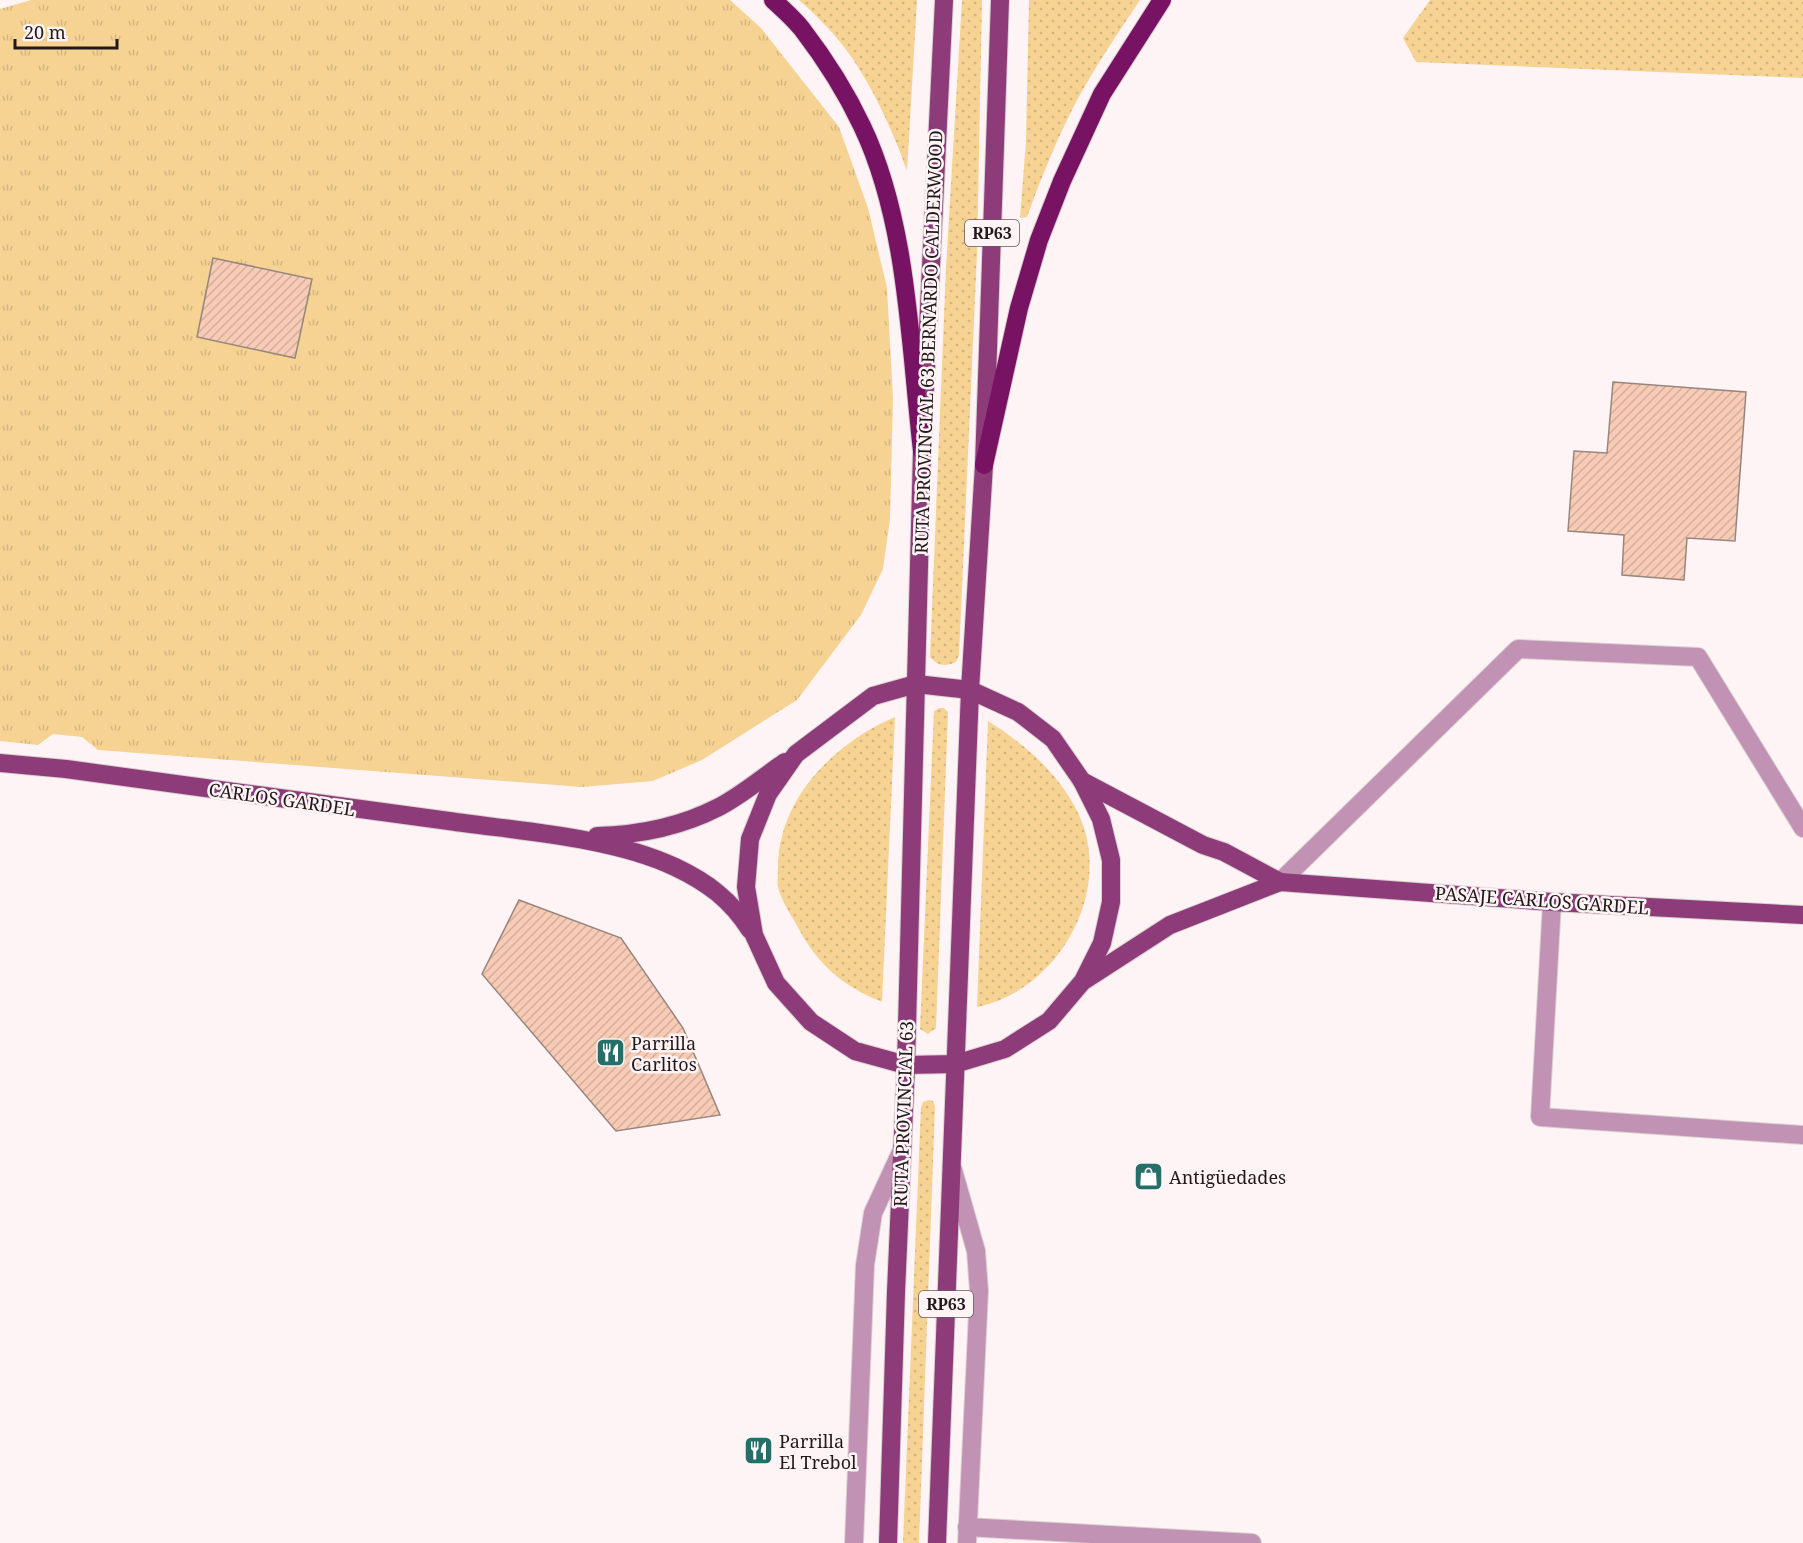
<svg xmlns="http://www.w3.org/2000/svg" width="1803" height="1543" font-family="'Noto Serif',serif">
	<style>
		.grass { fill: url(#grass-dots) }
		.park { fill: url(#park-tufts) }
		.building { fill: url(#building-hatch); stroke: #98867e; stroke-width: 1.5 }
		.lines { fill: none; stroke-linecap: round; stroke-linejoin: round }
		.minor-casing { stroke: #dbd1d2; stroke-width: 20 }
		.major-casing { stroke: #dbd1d2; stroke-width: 20 }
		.highway-casing { stroke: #dbd1d2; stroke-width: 20 }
		.minor { stroke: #c192b3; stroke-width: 18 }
		.major { stroke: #8d3c79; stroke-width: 18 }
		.highway { stroke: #781364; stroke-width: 18 }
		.labels { text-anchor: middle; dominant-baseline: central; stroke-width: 5; stroke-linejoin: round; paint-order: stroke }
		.shield { fill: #fef4f5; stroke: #635b5c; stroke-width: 1.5 }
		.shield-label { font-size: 16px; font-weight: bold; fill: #21191a }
		.street-label { font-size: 18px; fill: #21191a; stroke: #fef4f5 }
		.poi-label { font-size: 18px; fill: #21191a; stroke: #fef4f5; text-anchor: start }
	</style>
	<defs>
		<pattern id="grass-dots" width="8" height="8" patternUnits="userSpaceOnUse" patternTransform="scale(1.5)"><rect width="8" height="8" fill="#f6d393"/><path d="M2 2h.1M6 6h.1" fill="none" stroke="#d3b57e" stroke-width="1.8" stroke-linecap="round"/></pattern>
		<pattern id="park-tufts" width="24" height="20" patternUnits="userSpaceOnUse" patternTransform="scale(1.5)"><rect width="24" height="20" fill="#f6d393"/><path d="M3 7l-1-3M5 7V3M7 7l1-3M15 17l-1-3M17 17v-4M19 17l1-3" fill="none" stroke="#d3b57e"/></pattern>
		<pattern id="building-hatch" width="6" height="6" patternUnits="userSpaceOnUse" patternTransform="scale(1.5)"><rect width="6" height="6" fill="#f7cbb5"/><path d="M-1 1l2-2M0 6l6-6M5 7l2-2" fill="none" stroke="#d3ae9b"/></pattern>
	</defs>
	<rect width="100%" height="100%" fill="#fef4f5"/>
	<g class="grass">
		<path d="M799,0H917L907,171C894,133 871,83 847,51C833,32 817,16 799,0Z"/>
		<path d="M962,0H982L977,253L959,655L956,662C945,667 938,666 930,657L946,268Z"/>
		<path d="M1029,0H1140C1118,33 1095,67 1076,102C1057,139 1041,178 1027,217L1020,218L1026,141Z"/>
		<path d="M1430,0H1803V78L1416,62L1403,38Z"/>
		<path d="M940,708H944L948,712L936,1028L928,1034L920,1029L934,711Z"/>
		<path d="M895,717L882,1002C841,985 817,964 796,924C790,913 781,900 778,887C777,881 778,874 778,868C778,799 834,743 895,717Z"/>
		<path d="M988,721C1023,743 1055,770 1075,807C1118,885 1061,990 977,1007Z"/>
		<path d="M928,1100L933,1101L935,1106L919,1543H903L921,1107L923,1102Z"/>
	</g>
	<path class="park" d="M31,0H730L761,28L839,127L868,208L887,288L893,399L890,519L883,569L861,615L797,700L702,760L653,781L582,787L98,750L82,737L53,734L38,745L0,741V9Z"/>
	<g class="building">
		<path d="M213,258L312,279L295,358L197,337Z"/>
		<path d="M1613,382L1746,392L1735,541L1687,538L1684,580L1622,575L1624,535L1568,531L1574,451L1607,453Z"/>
		<path d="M519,900L621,938L683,1028L720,1115L616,1131L482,974Z"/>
	</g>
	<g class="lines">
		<defs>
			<g id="minor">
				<path d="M1280,882L1518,649L1698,657L1803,828"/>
				<path d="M1552,902L1540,1117L1803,1135"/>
				<path d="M953,1170L976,1251L979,1291L967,1543"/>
				<path d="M967,1527L1252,1543"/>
				<path d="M854,1543L865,1265L873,1213L902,1150"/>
			</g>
			<g id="major">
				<path d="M916,684L970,690L1018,712L1053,739L1082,781L1101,819L1111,860V902L1102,943L1083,981L1049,1021L1005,1049L955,1064L906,1065L855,1051L811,1022L776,983L754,935L746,887L750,839L768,794L796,754L873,696Z"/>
				<path d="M0,763L66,769C194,786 321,804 449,821C518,831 612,837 675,867C707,882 731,900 750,930"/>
				<path d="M1082,781L1203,845L1224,852L1280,882L1552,902L1803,915"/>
				<path d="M597,836C638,835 682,826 719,807C742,795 763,777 785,762"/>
				<path d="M1085,980L1170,925L1280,882"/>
				<path d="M888,1543L896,1292L906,1065L922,451L944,0"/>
				<path d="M937,1543L970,690L984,465L1000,0"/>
			</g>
			<g id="highway">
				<path d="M773,0C783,9 794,19 802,29C825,59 846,92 862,126C908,222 910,347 922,451"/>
				<path d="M984,465L1019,308L1039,240L1062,181L1102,94L1162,0"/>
			</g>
		</defs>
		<use href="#minor" class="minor-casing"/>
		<use href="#major" class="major-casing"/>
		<use href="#highway" class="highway-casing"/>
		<use href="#minor" class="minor"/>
		<use href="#major" class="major"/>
		<use href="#highway" class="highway"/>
	</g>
	<defs>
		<symbol id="restaurant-square" viewBox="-11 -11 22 22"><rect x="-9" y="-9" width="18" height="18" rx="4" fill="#266f68" stroke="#fef4f5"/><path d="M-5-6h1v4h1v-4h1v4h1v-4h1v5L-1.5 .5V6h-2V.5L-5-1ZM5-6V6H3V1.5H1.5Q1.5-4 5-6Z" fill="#fff"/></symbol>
		<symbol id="shop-square" viewBox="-11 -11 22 22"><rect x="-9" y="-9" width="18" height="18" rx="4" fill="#266f68" stroke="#fef4f5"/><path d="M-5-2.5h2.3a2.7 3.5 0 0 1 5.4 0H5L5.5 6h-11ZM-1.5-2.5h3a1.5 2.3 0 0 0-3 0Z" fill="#fff"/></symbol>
	</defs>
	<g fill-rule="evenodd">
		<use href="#restaurant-square" x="594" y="1036" width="33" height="33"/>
		<use href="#shop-square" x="1132" y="1160" width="33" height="33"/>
		<use href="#restaurant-square" x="742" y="1434" width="33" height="33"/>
	</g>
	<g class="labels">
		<g class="shield">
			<rect x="965" y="220" width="54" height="26" rx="4.5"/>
			<rect x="919" y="1291" width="54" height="26" rx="4.5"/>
		</g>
		<g class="shield-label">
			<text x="992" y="233">RP63</text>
			<text x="946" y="1304">RP63</text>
		</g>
		<g class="street-label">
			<text transform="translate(928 342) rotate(-88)">RUTA PROVINCIAL 63 BERNARDO CALDERWOOD</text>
			<text transform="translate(282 799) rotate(8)">CARLOS GARDEL</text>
			<text transform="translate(1542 900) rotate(4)">PASAJE CARLOS GARDEL</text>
			<text transform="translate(903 1114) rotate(-88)">RUTA PROVINCIAL 63</text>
		</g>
		<g class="poi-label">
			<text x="631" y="1043">Parrilla<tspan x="631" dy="21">Carlitos</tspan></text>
			<text x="1169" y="1177">Antigüedades</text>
			<text x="779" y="1441">Parrilla<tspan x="779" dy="21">El Trebol</tspan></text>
		</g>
	</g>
	<path d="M15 39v9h102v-9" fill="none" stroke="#21191a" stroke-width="3"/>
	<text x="24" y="39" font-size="18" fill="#21191a" stroke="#fef4f5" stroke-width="4.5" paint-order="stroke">20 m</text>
</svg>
